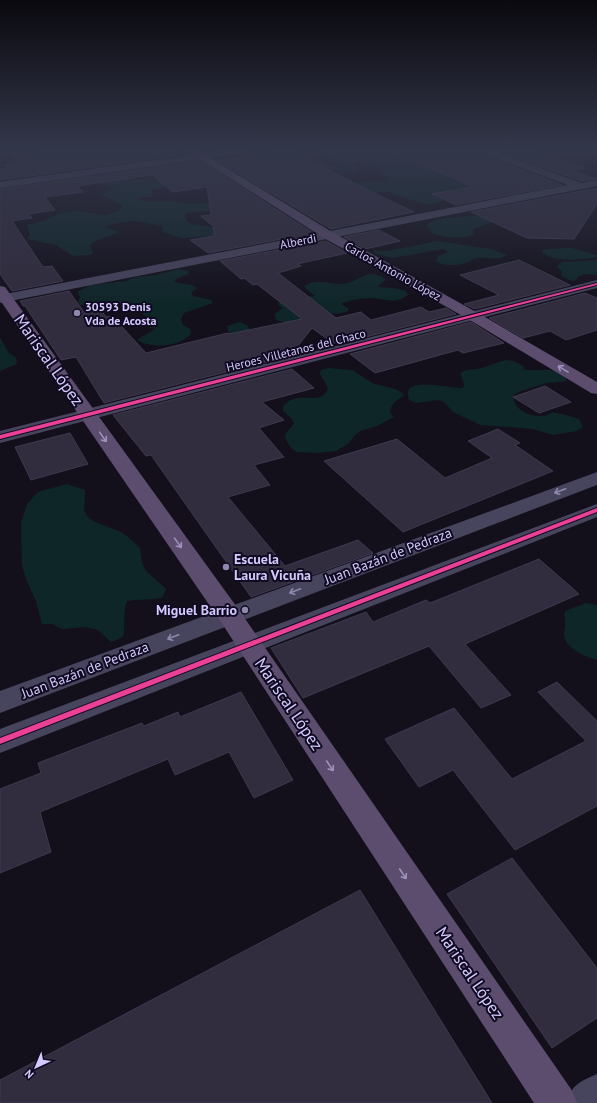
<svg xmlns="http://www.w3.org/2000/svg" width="597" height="1103" font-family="'PT Sans',sans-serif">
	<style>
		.green { fill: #0f2629 }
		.building { fill: #312c3e; stroke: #3f3950 }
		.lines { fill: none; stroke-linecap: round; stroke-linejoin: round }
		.minor { fill: #47445d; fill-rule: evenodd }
		.major { fill: #5c4d6f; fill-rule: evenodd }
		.cycleway-casing { stroke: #100b20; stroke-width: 2 }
		.cycleway { fill: #ea4096; fill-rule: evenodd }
		.oneway { stroke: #9e92be }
		.oneway2 { stroke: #8e87ae }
		.poi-dot { fill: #9089af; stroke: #100b20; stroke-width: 1.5 }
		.labels { text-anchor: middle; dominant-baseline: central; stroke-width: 4; stroke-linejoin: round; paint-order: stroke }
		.far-street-label { font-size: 12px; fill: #d4caff; stroke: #100b20 }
		.far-poi-label { font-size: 12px; font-weight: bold; fill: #d4caff; stroke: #100b20; text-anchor: start }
		.street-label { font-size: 14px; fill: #d4caff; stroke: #100b20 }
		.poi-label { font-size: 14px; font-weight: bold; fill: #d4caff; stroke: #100b20; text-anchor: start }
		.near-street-label { font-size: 17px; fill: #d4caff; stroke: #100b20 }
	</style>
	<rect width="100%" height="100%" fill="#13101b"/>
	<g class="green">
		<path d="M319,150H417L470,183V191L430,205L420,203L389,192H380L364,197L354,186L356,183L387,180C382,168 365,158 353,163L359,168L354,172L324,169L313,163H323L345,169L352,168L347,166L335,163V160L318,158L315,154L316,151Z"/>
		<path d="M120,173L128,176L130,180L159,178L176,184L152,190L153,197H143L136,199L148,202L169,201L187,204L215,203L211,211L187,213L185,217L188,222L192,224L218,228V236L181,238L163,232L162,226L136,221L113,224L105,227L120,232L93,242L90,246L93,253L91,255L73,256L56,245L27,239L30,235L27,225L44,221L58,214L63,213L80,211L104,215L118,211L123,205L101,195L114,188L94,181L95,176Z"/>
		<path d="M468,216H480L499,223H490L473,229L474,235C464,239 442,238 432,233L430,229L426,226C436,216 455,219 468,216Z"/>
		<path d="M438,241L491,249L507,255C498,261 488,257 477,258C474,258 472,260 469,262C458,266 445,267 436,261L438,256L448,252L444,249L392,258L376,254L373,251H387Z"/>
		<path d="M566,248H572L597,255V257C583,260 551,263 541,251L545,249Z"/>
		<path d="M597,260V275L586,274L578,277L576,280L572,281L561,276L562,272L557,266L562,262Z"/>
		<path d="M178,269L189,271L188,274L174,280C180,286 190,282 197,288L191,293L193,296L211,300L213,303L184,313L181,319L182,324L190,329L191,334C179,347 152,349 137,340L155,329L143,326L141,323L146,317C142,313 137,309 132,307C126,305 121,306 116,303L80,305L78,302L80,297L77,292L91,285L126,281L136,277L156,275Z"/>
		<path d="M368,274C375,274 381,275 386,280L379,285L378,287L393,288L406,291L408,295C394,305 387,299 372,298C364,298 348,300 341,304L348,308V311C336,316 329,313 317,310C305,319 291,326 276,320L274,314L283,308L279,306L278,303L289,299L315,296L305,288L306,285C319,277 333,287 347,283C354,281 360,277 368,274Z"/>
		<path d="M240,322L247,325L251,331L217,337L229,333L227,326Z"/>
		<path d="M0,337L8,352L16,358L17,364L0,371Z"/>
		<path d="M507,360L514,361L524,367L523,369C540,374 557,362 567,381L547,383L521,391L513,395C513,410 530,417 543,416C546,416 548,414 552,413C560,412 571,417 579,419L583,427L577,431L553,435L533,429L480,425L453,412L444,402L438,400L416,403L409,400C408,396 407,391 410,388C419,380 451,388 463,388L464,384L460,373C468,368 473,370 482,368C490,366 498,361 507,360Z"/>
		<path d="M328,368L352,370L372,383L395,389L401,392L404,396C397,399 391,404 390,412L394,417L377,426L360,431L355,435L348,444L336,451L317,453L297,452L291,448L285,438L286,433L294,424L292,419L283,411V406C286,403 289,400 294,399C305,395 324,404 328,388L320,374L321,370Z"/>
		<path d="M67,484L85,490L84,510L87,516L93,521L121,532L128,537L140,548L142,563L146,571L166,589L162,598C150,600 139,599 127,601C122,613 126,625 123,637L111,642L98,630L86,627L62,629L52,624H42L36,601L26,579L22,565L21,523L27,504L38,492Z"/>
		<path d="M586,603L597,605V660C585,656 564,649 564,633C564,630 566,627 565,624C565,618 564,616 565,611Z"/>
	</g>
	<g class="building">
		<path d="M54,150H179V155L0,180V169L8,168L5,165L19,163L12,156Z"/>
		<path d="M290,150L378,195L414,212L331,229L216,160Z"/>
		<path d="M389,150H476L478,153L562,185L456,205L432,194L473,187Z"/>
		<path d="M495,150H533L584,168L572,170L596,179L581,181Z"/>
		<path d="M201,161L313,233L208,253L190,240L215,236L213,226L201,216L211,215L207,187L173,192L152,175L77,186L83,192L45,197L55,210L28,214L32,218L12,221L43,267L52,266L63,281L12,291L0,274V189Z"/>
		<path d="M597,188V204L574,239L527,238L471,212Z"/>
		<path d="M379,230L400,241L365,249L344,237Z"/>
		<path d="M326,241L347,253L297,264L301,266L278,273L336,318L361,312L371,320L421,307L429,312L446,308L456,314L338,344L333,343L312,328L293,352L278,356L281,358L104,403L76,357L61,360L25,306H23L20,301L69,291L84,312L100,309L106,317L112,316L146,353L228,333L229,334L302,319L257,284L253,285L244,278L241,279L220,261Z"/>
		<path d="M519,260L570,285L475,309L464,304L499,295L460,275Z"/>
		<path d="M585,293L597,298V330L566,340L550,331L523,338L489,318Z"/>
		<path d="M471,322L504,343L463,353L458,350L375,373L350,354Z"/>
		<path d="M292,369L314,388L262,402L284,420L259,428L284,457L254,465L270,485L228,497L285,566L358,540L373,553L251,597L151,455L146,456L113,415Z"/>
		<path d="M545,386L571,402L539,413L513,397Z"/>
		<path d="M498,429L520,443L515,445L553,471L403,532L324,461L397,439L445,478L492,458L468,441Z"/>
		<path d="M70,433L88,464L31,480L15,447Z"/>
		<path d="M539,559L579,594L465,644L511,695L481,708L429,646L303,698L271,648L366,612L373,622L426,600L430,603Z"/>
		<path d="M557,682L597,721V806L515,850L453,770L419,787L385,739L454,708L512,779L586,741L538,692Z"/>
		<path d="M241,692L293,780L254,798L229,752L175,775L168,759L40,812L51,852L0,873V789L41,773L38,763L142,723L144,726L178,712L180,717Z"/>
		<path d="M512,858L597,968V1018L552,1048L447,894Z"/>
		<path d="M360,890L492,1103H0V1080Z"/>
	</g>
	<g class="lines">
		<g class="minor">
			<path d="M226,150H250L245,153L0,188V182Z"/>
			<path d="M477,150H491L581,183L597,180V186L0,303V295L568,185L479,152Z"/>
			<path d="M597,280V288L0,443V431Z"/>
			<path d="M597,472V485L0,713V691Z"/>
			<path d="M597,504V517L0,753V729Z"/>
			<path d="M597,1074V1103H565C573,1084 579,1082 597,1074Z"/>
		</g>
		<g class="major">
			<path d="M186,150H197L332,232L478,313L597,382V394L591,393L468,319L324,238Z"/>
			<path d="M0,286L5,287L239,610L571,1089L577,1103H534L221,622L0,300Z"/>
		</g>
		<defs>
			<g id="cycleway">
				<path d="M597,283V285L0,439V435Z"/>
				<path d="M597,508V512L0,744V738Z"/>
			</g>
		</defs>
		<use href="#cycleway" class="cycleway-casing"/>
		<use href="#cycleway" class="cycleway"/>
	</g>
	<defs><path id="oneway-shaft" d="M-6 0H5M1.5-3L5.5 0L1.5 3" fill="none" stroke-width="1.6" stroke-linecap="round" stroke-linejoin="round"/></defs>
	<g class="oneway">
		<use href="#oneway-shaft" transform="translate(563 369) rotate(-149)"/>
		<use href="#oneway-shaft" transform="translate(103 437) rotate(55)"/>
		<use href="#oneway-shaft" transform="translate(178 543) rotate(55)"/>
		<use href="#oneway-shaft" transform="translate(330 766) rotate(56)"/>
		<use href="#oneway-shaft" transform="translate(403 874) rotate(56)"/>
	</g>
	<g class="oneway2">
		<use href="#oneway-shaft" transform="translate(560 491) rotate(159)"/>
		<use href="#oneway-shaft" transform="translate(295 591) rotate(159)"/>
		<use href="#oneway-shaft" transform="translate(173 637) rotate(159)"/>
	</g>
	<linearGradient id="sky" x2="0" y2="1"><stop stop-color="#0a090f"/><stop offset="0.49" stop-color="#33374a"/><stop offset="1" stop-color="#33374a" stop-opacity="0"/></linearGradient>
	<rect width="597" height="304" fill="url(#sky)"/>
	<g class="poi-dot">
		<circle cx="77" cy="313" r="4"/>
		<circle cx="226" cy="567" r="4"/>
		<circle cx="245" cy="610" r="4"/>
	</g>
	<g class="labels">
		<g class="far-street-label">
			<text transform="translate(298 241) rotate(-11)">Alberdi</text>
			<text transform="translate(393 271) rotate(29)">Carlos Antonio López</text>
			<text transform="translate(296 350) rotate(-14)">Heroes Villetanos del Chaco</text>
		</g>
		<g class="far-poi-label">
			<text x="85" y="306">30593 Denis<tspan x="85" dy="14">Vda de Acosta</tspan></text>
		</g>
		<g class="street-label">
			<text transform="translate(388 556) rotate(-21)">Juan Bazán de Pedraza</text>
			<text transform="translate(85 670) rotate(-21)">Juan Bazán de Pedraza</text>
		</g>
		<g class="poi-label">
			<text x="234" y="559">Escuela<tspan x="234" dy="16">Laura Vicuña</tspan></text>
			<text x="237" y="610" text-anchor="end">Miguel Barrio</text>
		</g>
		<g class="near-street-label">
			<text transform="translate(49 360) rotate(55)">Mariscal López</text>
			<text transform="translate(289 704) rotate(56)">Mariscal López</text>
			<text transform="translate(470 973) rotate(56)">Mariscal López</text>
		</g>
	</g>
	<g transform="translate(36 1067) rotate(224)" stroke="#100b20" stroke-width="3" paint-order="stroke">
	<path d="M0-3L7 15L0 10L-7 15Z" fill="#d4caff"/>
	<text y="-6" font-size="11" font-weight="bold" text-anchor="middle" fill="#d4caff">N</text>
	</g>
</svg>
